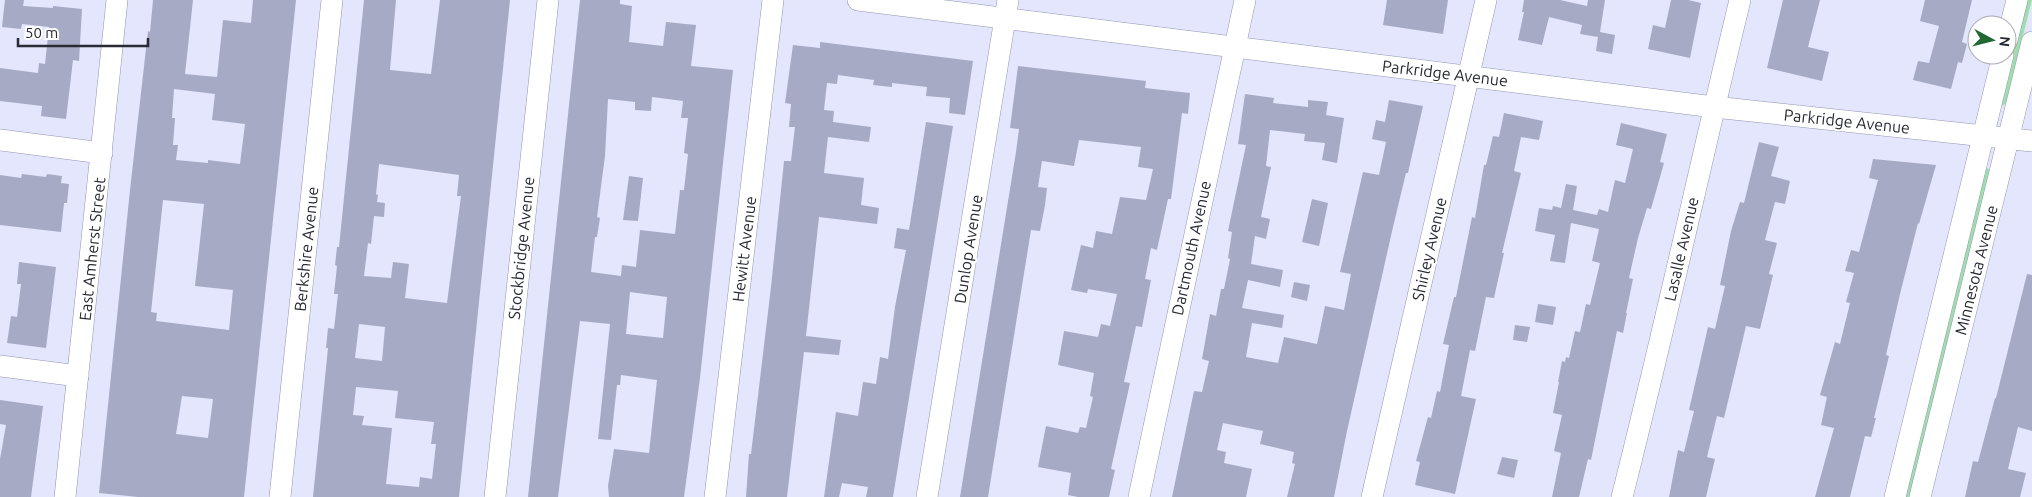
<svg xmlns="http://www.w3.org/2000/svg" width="2032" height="497" font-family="Ubuntu,sans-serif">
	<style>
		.green { fill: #9fdfab }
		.building { fill: #a7aac5; fill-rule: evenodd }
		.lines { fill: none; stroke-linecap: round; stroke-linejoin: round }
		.minor-casing { stroke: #9396b0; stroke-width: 22 }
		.minor { stroke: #fff; stroke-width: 21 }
		.labels { text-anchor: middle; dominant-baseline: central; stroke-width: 4; stroke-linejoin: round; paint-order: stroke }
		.street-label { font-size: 16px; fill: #282a34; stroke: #fff }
	</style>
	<rect width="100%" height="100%" fill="#e3e6fd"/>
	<g class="green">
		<path d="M2024,0H2032L2006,103L2002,106L2000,101Z"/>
		<path d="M1987,168L1990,170L1911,497H1904L1985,169Z"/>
	</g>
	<g class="building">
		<path d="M5,0H24L23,6L53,8V6L82,9L79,61L73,60L66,119L41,116L42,106L0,101V68L38,73L39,63L45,64L49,27L22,24L21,29L2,27Z"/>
		<path d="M153,0H193L185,74L217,77L223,20L251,23L253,0H296L244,497H138L99,493L130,190L148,31L150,32ZM174,89L215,94L212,120L245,124L240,164L208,160V163L176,160L178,145H173L175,118H172ZM163,200L204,204L195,286L233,290L229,330L156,321L157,313L151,312ZM182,396L213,399L208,438L176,434Z"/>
		<path d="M364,0H396L390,70L431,74L440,0H510L459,497H313L328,348H326L328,328L334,329L338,294H334L337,266L335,265L337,247H339ZM379,164L459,175L457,196H461L447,303L405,298L409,264L393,262L391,278L364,276L368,243L371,244L374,216L384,217L385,203L377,202L378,195L376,194ZM359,324L385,327L382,361L355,358ZM356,387L398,391L395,418L434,422L431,444H436L432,479L420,477L419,487L386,484L392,428L362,425L364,416L353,415Z"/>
		<path d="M580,0H620V4L632,6L629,42L663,46L666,22L696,25L691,66L733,70L700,378L684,497H609L608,486L614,449L649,453L657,380L621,375L620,385H617L611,440L598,439L610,324L580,321L558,497H528ZM652,97L683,101L681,118H688L684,153L688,154L684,190H680L675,234L640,230L636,267L622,265L621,276L591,272L595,237H597L600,218L597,217L605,156L608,99L635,102V110L651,111ZM630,292L667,297L663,338L626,334Z"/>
		<path d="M1387,0H1448L1443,34L1383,25Z"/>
		<path d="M1524,0H1560L1587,6L1588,0H1605L1600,32L1615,35L1612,54L1596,51L1598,37L1580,34L1582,25L1549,17L1542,45L1518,40L1524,12H1522Z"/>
		<path d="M1671,0H1688L1701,3L1690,58L1648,49L1653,25L1665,28Z"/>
		<path d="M1783,0H1820L1808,47L1829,52L1822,81L1767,68Z"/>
		<path d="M1925,0H1972L1962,42L1967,44L1962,63L1958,62L1951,89L1913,80L1918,61L1929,63L1939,26L1920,21Z"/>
		<path d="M820,42L973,61L965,115L949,113L950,98L926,96L927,87L892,83V87L873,85L874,80L838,75L837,84L827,83L824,110L834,111L833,122L871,127L869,142L828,137L824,173L864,178L861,205L879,208L877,224L819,217L806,336L841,340L839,355L804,352L787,497H746L749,454H751L771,287L784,161H791L795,127H789L791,104L785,103L793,45L820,48Z"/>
		<path d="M1018,66L1146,81L1145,88L1190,93L1188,114L1182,113L1171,199H1168L1157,250L1151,248L1145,279L1151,280L1142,327L1136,326L1124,382L1130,383L1111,469L1115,470L1109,497H1078L1068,495L1071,473L1038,467L1046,426L1078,433L1080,427L1086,428L1093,397L1090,396L1094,373L1058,365L1064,331L1098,337L1101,324L1110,326L1117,294L1088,289L1087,293L1071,290L1081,245L1093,248L1096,231L1112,234L1120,197L1146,200L1153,169L1138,167L1141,147L1079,140L1074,166L1042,161L1038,187L1047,188L1045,205L1040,231L1031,230L988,497H960L1016,152L1019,129L1010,128Z"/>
		<path d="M1245,94L1274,98L1273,103L1308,107V100L1328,102L1326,115L1344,118L1337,163L1322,160L1325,143L1304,141L1305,134L1270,130L1266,166L1271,167L1261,217L1270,219L1266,239L1255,236L1251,264L1283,270L1280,287L1248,280L1242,308L1284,315L1282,328L1252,323L1246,357L1278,363L1284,337L1317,344L1325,306L1344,310L1351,274L1340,272L1363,172L1379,175L1386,142L1372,139L1376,120L1385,122L1389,100L1423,106L1408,173H1406L1393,227L1347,431L1334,497H1287L1295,464L1292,463L1294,452L1260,444L1263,431L1223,423L1217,450L1226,452L1224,463L1252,469L1246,497H1172L1194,391L1202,392L1209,361L1202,359L1210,314L1216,316L1221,289H1224L1230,259L1228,258L1232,232L1228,231L1246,145L1238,144Z"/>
		<path d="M1504,113L1543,121L1539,140L1521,137L1514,171L1521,173L1502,253H1504L1494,298L1486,297L1475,351L1470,350L1461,396L1476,399L1455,494L1415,485L1420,462L1416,461L1428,417L1431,418L1437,391L1440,392L1449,345L1443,344L1454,297H1456L1472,217L1475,218L1484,165H1486L1493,136L1499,137Z"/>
		<path d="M926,122L953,126L893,497H866L868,487L842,483L839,497H824L836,412L858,416L863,382L876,384L880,357L888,359L895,307L906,250L894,248L897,228L909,230Z"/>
		<path d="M1621,123L1667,134L1660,162L1664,163L1651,209L1647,208L1638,238L1629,278L1633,279L1626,313H1627L1623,333L1617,331L1591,460L1588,459L1579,497H1552L1561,453L1554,451L1562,415L1553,413L1559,382H1558L1562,361L1565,362L1566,357L1569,358L1575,331L1580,332L1586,304L1590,305L1600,263L1592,261L1599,229L1571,223L1565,263L1550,261L1555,235L1535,231L1539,208L1552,210L1553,206L1561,208L1566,184L1577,186L1573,210L1597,215L1599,209L1608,212L1615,180L1625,183L1633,149L1616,145Z"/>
		<path d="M1759,142L1779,147L1771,176L1790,181L1785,204L1775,202L1765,240L1777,243L1769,274L1773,275L1760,329L1746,326L1724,418L1717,416L1707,457L1715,459L1706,497H1669L1678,450L1684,452L1694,411L1689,410L1708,327L1715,329L1725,286L1720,285L1731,231L1740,202L1744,203Z"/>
		<path d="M1873,159L1936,165L1919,224L1918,223L1900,294L1886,355L1889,356L1874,418H1876L1871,437L1865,436L1850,497H1815L1834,428L1821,425L1827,397L1820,395L1835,342L1840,344L1850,303L1846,302L1854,273L1845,271L1851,250L1859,252L1878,180L1869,178Z"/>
		<path d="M22,174L46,177L47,174L62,176L61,183L69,184L67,203H64L61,232L0,225V175L21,178Z"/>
		<path d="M629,176L643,178L638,221L623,220Z"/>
		<path d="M1312,199L1328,203L1319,246L1302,242Z"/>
		<path d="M19,262L56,267L46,348L7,343L11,316L17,317L21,284H17Z"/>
		<path d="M2027,274L2032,275V431L2018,427L2008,469L2026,473L2020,497H1965L1973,461L1978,462L1995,398H1996Z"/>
		<path d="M1294,282L1310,285L1307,301L1291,297Z"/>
		<path d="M1538,304L1556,307L1553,325L1535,322Z"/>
		<path d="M1515,325L1530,327L1527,342L1513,340Z"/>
		<path d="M0,400L43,406L31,497H0V459L6,425L0,424Z"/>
		<path d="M1502,457L1518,460L1514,478L1497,474Z"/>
	</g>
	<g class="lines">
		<defs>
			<g id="minor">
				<path d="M858,0L1714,107L2032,141"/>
				<path d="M2007,40L2017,0"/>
				<path d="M0,140L102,153"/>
				<path d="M0,366L78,376"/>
				<path d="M65,497L117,0"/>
				<path d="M280,497L332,0"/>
				<path d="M495,497L548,0"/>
				<path d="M715,497L773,0"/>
				<path d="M927,497L1008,0"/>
				<path d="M1139,497L1245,0"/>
				<path d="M1372,497L1486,0"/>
				<path d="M1622,497C1664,332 1700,165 1740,0"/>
				<path d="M1895,497L2003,55"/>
				<path d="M1920,497L2032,42"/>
			</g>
		</defs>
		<use href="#minor" class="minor-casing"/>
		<use href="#minor" class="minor"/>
	</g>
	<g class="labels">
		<g class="street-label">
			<text transform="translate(1445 73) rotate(7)">Parkridge Avenue</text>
			<text transform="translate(1847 121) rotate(6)">Parkridge Avenue</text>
			<text transform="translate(521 248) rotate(-84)">Stockbridge Avenue</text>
			<text transform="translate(1191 248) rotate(-78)">Dartmouth Avenue</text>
			<text transform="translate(92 249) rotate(-84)">East Amherst Street</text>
			<text transform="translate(306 249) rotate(-84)">Berkshire Avenue</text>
			<text transform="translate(744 249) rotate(-83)">Hewitt Avenue</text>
			<text transform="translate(968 249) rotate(-81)">Dunlop Avenue</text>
			<text transform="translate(1429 249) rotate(-77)">Shirley Avenue</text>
			<text transform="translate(1681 249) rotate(-77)">Lasalle Avenue</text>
			<text transform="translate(1976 270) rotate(-76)">Minnesota Avenue</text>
		</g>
	</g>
	<g transform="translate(1992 40) rotate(97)"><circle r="24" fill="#ffffff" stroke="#a9aaae"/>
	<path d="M0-4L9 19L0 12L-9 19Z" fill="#216835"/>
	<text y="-8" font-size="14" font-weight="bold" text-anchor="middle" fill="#282a34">N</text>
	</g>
	<path d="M18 38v8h130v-8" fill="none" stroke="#282a34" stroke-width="2.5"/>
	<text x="25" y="38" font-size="15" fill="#282a34" stroke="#ffffff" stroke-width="4" paint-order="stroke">50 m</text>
</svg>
